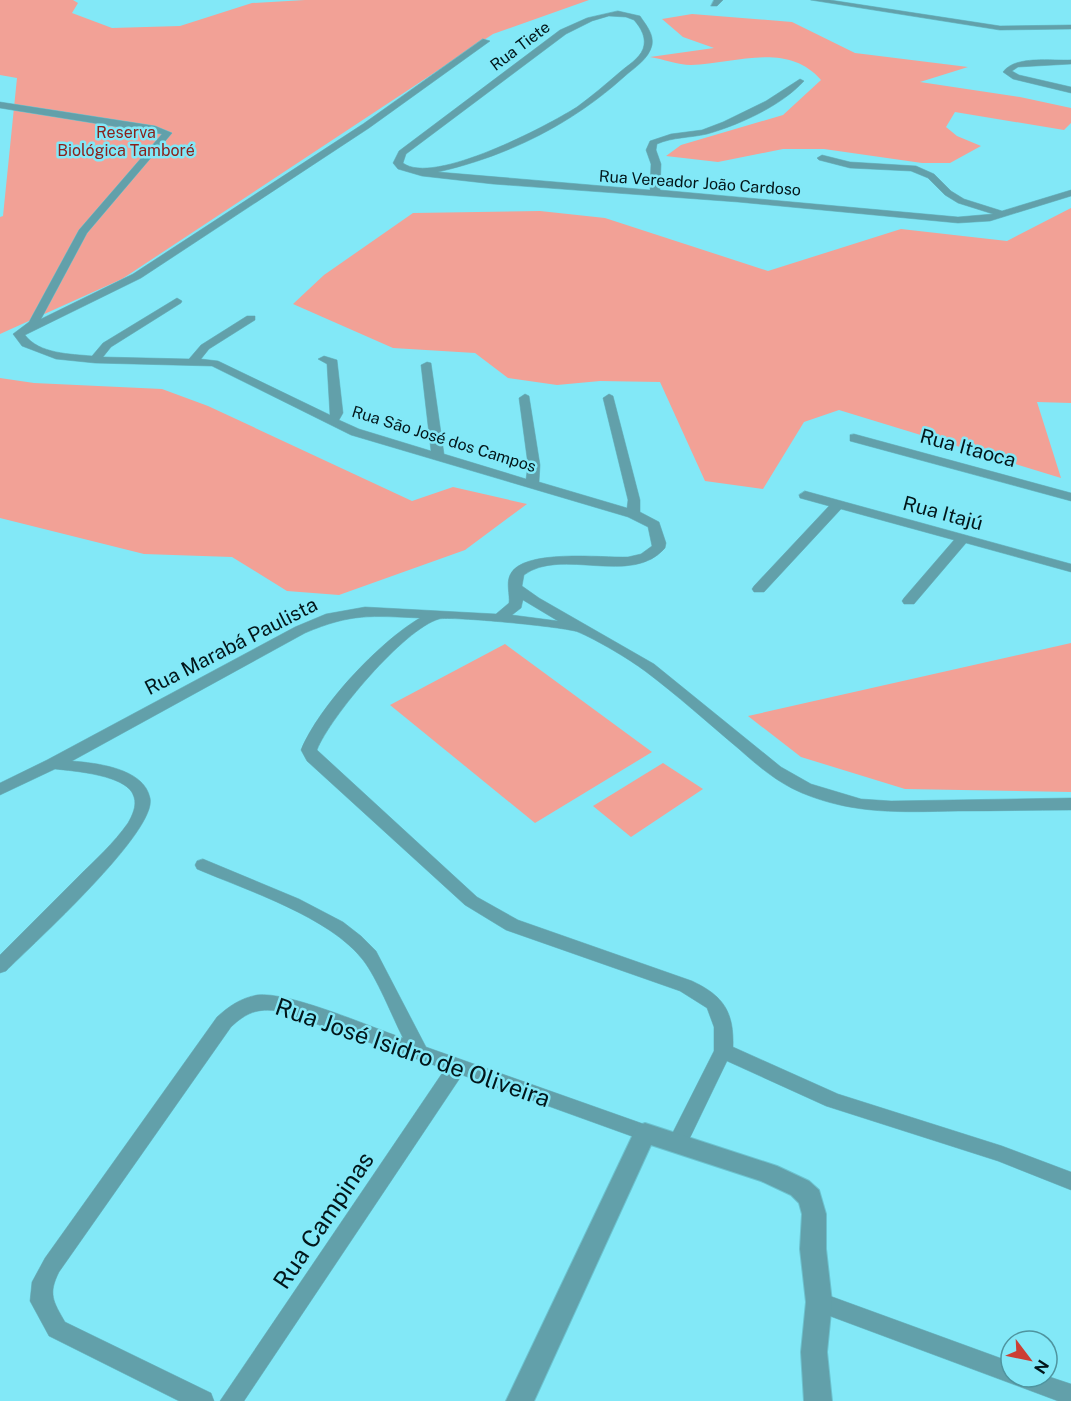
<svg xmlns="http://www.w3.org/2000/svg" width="1071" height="1401" font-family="'Public Sans',sans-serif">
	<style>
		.green { fill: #f2a196 }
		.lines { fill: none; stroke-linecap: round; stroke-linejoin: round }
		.minor-casing { stroke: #6bc2cf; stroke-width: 1 }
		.tertiary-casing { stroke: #6bc2cf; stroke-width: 2 }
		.minor { fill: #62a0aa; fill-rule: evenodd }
		.tertiary { fill: #62a0aa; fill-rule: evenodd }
		.labels { text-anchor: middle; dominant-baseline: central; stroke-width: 5; stroke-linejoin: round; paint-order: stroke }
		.far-street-label { font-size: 16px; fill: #02161a; stroke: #82e8f7 }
		.far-park-label { font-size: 16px; fill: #8b221c; stroke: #82e8f7 }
		.street-label { font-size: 20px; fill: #02161a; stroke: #82e8f7 }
		.near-street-label { font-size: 24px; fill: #02161a; stroke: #82e8f7 }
	</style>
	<rect width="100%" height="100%" fill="#82e8f7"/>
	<g class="green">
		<path d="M0,0H73L78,3L72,13L112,28L180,26L252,3L305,0H589L493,34L122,279L0,334V217L3,216L17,78L0,75Z"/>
		<path d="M692,14L792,22L855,53L968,67L920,82L1020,97L1071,108V123L1064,130L955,112L946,127L957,136L981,146L950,163H922L824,149H783L718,162L666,156L681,145L783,115L821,80C787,41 735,64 691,65C678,65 663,59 650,57L714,48L683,37L662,19Z"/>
		<path d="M1071,208V403L1037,402L1061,478L839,410L804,422L763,489L705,481L660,382L600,381L557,385L508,378L475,353L393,348L293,304L324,275L413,213L540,211L605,218L768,271L901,229L1007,241Z"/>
		<path d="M0,378L34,383L162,389L208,406L412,501L453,487L527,504L465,550L339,595L287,591L232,557L144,554L0,518Z"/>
		<path d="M1071,643V792L905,789L801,757L748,716Z"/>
		<path d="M505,644L652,752L535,823L390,705Z"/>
		<path d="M663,763L703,789L631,837L593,806Z"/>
	</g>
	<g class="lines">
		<defs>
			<g id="minor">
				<path d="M714,0H723L717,6H711Z"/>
				<path d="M811,0H830L1000,26L1071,25V29L1000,30Z"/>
				<path d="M618,11L640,16C646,25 654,34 652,45C649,59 634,68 625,76C572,124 508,156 438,172L650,190L651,164L646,150L650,141L671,134L702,130L723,122L766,101L800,79L804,81C781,106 739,125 707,134C690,138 673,137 657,144L656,150L661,164L660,190L958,217L993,214L958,203L945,195L928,178L911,171L850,168L819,160L817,158L822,155L850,162L916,166L934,174L951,191L964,199L1002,211L1071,190V196L990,221L958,223L738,202L493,184L422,176L398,169L393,163L399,151L560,30L587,18ZM609,16L626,17L634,20C641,28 647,38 643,49C639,59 628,65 620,72C606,84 592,96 577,107C547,126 433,186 403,163L406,154L566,34L592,21Z"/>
				<path d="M483,39L490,41L369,128L141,278L25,335C39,354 71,354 92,356L103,343L177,298L182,301L181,303L111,347L103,357L189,359L201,345L247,316H255V320L209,349L201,359L218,361L330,415L327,364L318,359L324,356L337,360L343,413L339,420L359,429L431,451L421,365L427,362L431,363L444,454L526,479L528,465L519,398L525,394L529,396L540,465L539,482L627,508L628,500L603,398L609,394L613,396L640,500V512L659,522L666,543L665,548C632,587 561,547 524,575L522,586L539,598L654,664L781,767L811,784L861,799L891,801L1071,798V810C1033,810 995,811 958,811C902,812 855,815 802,793C778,783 758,766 739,749C708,723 677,695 645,671C629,659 597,640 578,632C566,627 450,616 439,619C404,629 330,717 317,750L477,897L518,920L692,981C724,996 734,1012 733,1047L838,1094L1002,1146L1071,1172V1190L998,1161L826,1106L727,1061L685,1148L678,1150L671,1148L668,1142L714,1051V1027L707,1008L680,991L506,930L465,905L307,761L301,750C319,706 379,642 420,618C371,616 352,613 305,633L72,761C96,763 144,768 150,798C158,831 33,944 6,971L0,973V955C26,929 52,903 78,877C95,860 114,843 128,823C132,816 137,806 134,797C129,775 73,771 55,769L0,795V783L47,760L295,627L326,614L365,607L496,614L509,603C510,594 506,584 510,575C522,548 602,558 628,557L641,554L652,546L648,527L628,517L351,435L212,366L95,363L56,359L22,346L13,334L29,322L79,230L162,134L0,108V102L155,126L172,133L87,233L41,319L133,274L363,124ZM523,600L558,621L512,615L521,608Z"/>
				<path d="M1071,60V64L1018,67L1012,71L1019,75L1071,87V93L1013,79L1003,72C1015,55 1052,61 1071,60Z"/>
				<path d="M854,434L1071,493V501L850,441V435Z"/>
				<path d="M805,491L1071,564V572L966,543L914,604H904L902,601L904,598L954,540L841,509L764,592H754L752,589L754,586L829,506L800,498L799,495Z"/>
				<path d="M203,859L299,899L343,922L361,936L376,951L426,1047L652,1127L655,1133L652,1139L645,1141L462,1075L244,1401H220L445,1069L279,1011C257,1008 246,1013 231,1027L59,1272C48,1294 53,1301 65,1322L211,1393L214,1401H179L49,1336L30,1301L32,1282L45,1258L217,1017C229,1006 241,998 257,995C289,991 370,1027 403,1038C392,1016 377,978 363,960C330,917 246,890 197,869L195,865L197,861Z"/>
				<path d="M819,1292L1011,1362V1377L1047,1376L1071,1384V1401H1058L811,1309L808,1302L811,1295Z"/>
			</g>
			<path id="tertiary" d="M645,1123L777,1166L809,1181L819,1190L826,1214V1249L832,1302L827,1352L832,1401H804L801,1352L806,1302L800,1249L802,1214L799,1203L791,1195L761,1181L651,1145L534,1401H506L637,1126Z"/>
		</defs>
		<use href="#minor" class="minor-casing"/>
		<use href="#tertiary" class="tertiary-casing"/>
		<use href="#minor" class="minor"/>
		<use href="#tertiary" class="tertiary"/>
	</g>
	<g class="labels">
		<g class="far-street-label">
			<text transform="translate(520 46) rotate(-37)">Rua Tiete</text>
			<text transform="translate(700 183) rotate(4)">Rua Vereador João Cardoso</text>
			<text transform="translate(444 439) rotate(17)">Rua São José dos Campos</text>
		</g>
		<g class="far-park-label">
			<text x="126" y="132">Reserva<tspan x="126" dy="18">Biológica Tamboré</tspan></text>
		</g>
		<g class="street-label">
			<text transform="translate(968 448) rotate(15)">Rua Itaoca</text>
			<text transform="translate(943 513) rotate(15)">Rua Itajú</text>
			<text transform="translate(231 646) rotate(-27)">Rua Marabá Paulista</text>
		</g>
		<g class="near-street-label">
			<text transform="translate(413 1052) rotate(19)">Rua José Isidro de Oliveira</text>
			<text transform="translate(323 1220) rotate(-56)">Rua Campinas</text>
		</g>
	</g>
	<g transform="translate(1029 1359) rotate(122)"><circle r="28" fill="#82e8f7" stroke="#4f949f" stroke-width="1.5"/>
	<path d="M0-4.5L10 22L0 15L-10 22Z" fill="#cc3f34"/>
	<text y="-9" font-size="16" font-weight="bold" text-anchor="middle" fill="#02161a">N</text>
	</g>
</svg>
